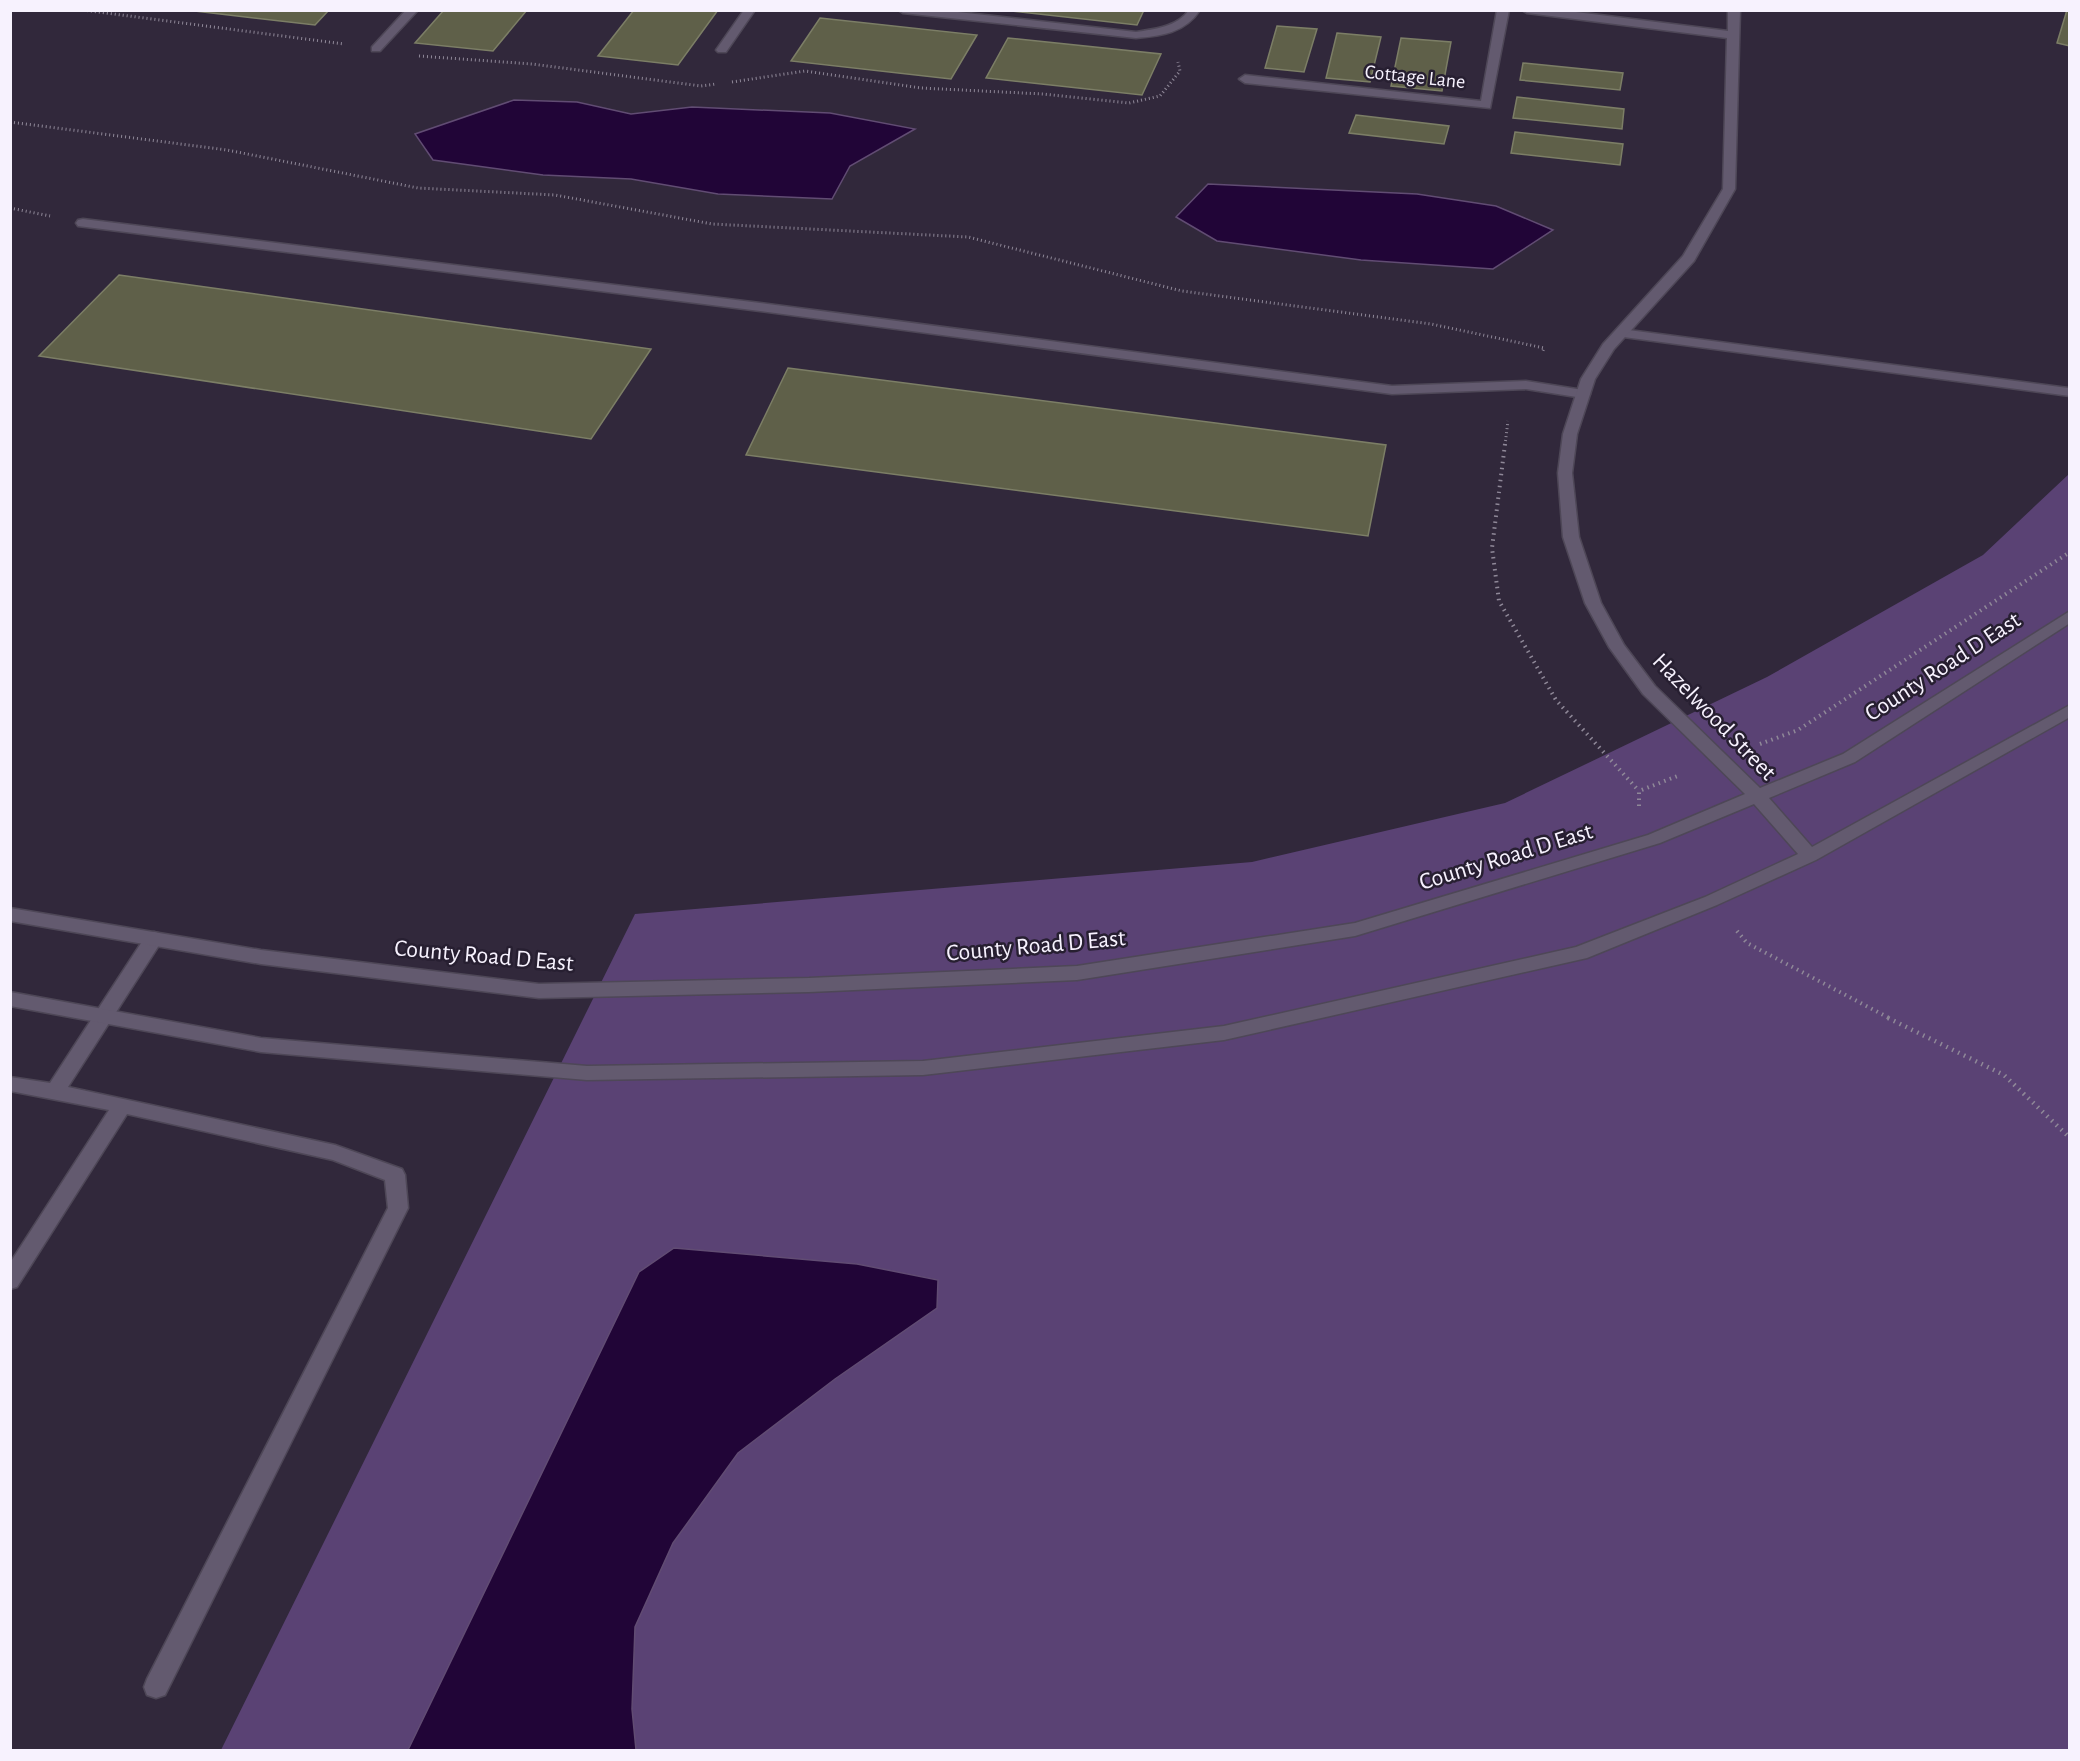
<svg xmlns="http://www.w3.org/2000/svg" width="2080" height="1761" font-family="'Alegreya Sans',sans-serif">
	<style>
		.green { fill: #5a4274 }
		.water { fill: #210537; stroke: #614c73; stroke-width: 1.5 }
		.building { fill: #5f6049; stroke: #7c7e66; stroke-width: 1.5 }
		.lines { fill: none; stroke-linecap: round; stroke-linejoin: round }
		.service-casing { stroke: #4e4757; stroke-width: 3 }
		.minor-casing { stroke: #4e4757; stroke-width: 3 }
		.tertiary-casing { stroke: #4e4757; stroke-width: 3 }
		.path-far2 { stroke: #8f8898; stroke-width: 3; stroke-dasharray: 1 3; stroke-linecap: butt }
		.path-far1 { stroke: #8f8898; stroke-width: 4; stroke-dasharray: 1.5 4.5; stroke-linecap: butt }
		.path { stroke: #8f8898; stroke-width: 4.5; stroke-dasharray: 1.5 5; stroke-linecap: butt }
		.service { fill: #635a6f; fill-rule: evenodd }
		.minor { fill: #635a6f; fill-rule: evenodd }
		.tertiary { fill: #635a6f; fill-rule: evenodd }
		.labels { text-anchor: middle; dominant-baseline: central; stroke-width: 5; stroke-linejoin: round; paint-order: stroke }
		.far-street-label { font-size: 20px; fill: #f7f2fe; stroke: #271f31 }
		.street-label { font-size: 24px; fill: #f7f2fe; stroke: #271f31 }
	</style>
	<rect width="100%" height="100%" fill="#31283b"/>
	<path class="green" d="M2069,474V1750H221L635,914L1252,862L1505,803L1767,677L1983,555Z"/>
	<g class="water">
		<path d="M514,100L577,102L631,114L692,107L830,113L915,129L850,166L832,199L718,194L631,179L543,175L433,160L415,134Z"/>
		<path d="M1208,184L1417,194L1496,206L1553,230L1493,269L1361,260L1217,241L1176,217Z"/>
		<path d="M674,1248L857,1264L938,1280L937,1308L835,1379L738,1453L673,1543L635,1627L632,1709L636,1750H408L639,1272Z"/>
	</g>
	<g class="building">
		<path d="M186,10H329L315,25Z"/>
		<path d="M444,10H527L493,51L415,43Z"/>
		<path d="M634,10H718L678,65L598,56Z"/>
		<path d="M1003,10H1144L1137,25Z"/>
		<path d="M2067,10H2070V46L2057,43Z"/>
		<path d="M820,18L977,35L951,79L791,61Z"/>
		<path d="M1277,26L1317,29L1304,72L1265,68Z"/>
		<path d="M1337,33L1381,37L1370,82L1326,78Z"/>
		<path d="M1008,38L1161,54L1142,95L986,78Z"/>
		<path d="M1401,38L1451,42L1442,91L1391,86Z"/>
		<path d="M1523,63L1623,73L1620,90L1520,80Z"/>
		<path d="M1517,97L1624,109L1622,129L1513,118Z"/>
		<path d="M1356,115L1449,126L1444,144L1349,133Z"/>
		<path d="M1515,132L1623,144L1620,165L1511,153Z"/>
		<path d="M119,275L651,349L591,439L39,356Z"/>
		<path d="M788,368L1386,445L1368,536L746,455Z"/>
	</g>
	<g class="lines">
		<defs>
			<g id="service">
				<path d="M406,10H418L380,51H372V47Z"/>
				<path d="M744,10H755L726,52H718L716,50Z"/>
				<path d="M898,10H940L1136,32C1155,29 1177,27 1189,10H1200C1185,33 1161,36 1136,38L903,13Z"/>
				<path d="M83,219L760,303L1392,386L1526,381L1583,390L1590,394L1583,398L1526,389L1392,394L760,311L78,226L76,223L78,220Z"/>
				<path d="M1621,329L2068,388L2070,396L1616,336L1614,333Z"/>
				<path d="M154,932L161,934L163,939L68,1087L335,1145L402,1169L405,1175L408,1208L165,1695L156,1698L147,1695L144,1687L147,1679L388,1208L385,1180L333,1160L127,1114L17,1287L10,1289V1263L109,1110L10,1091V1077L50,1083L147,934Z"/>
			</g>
			<path id="minor" d="M1497,10H1509L1490,108L1245,83L1239,79L1245,75L1481,101Z"/>
			<path id="tertiary" d="M1522,10H1560L1728,31V10H1740L1735,189L1694,261L1614,349L1595,379L1577,434L1572,473L1579,537L1601,603L1624,645L1655,686L1760,788L1843,754L2070,611V623L1855,762L1769,798L1812,847L2070,705V717L1816,860L1717,905L1587,958L1224,1040L923,1075L587,1080L261,1052L10,1006V992L261,1038L587,1066L923,1061L1224,1026L1576,947L1705,897L1798,854L1754,804L1660,843L1355,936L1077,980L809,992L539,998L261,964L10,921V908L261,950L539,984L809,978L1077,966L1355,923L1648,835L1745,794L1643,694L1609,647L1585,603L1563,537L1558,473L1563,434L1581,379L1603,344L1683,256L1723,189L1727,38L1527,13Z"/>
		</defs>
		<use href="#service" class="service-casing"/>
		<use href="#minor" class="minor-casing"/>
		<use href="#tertiary" class="tertiary-casing"/>
		<g class="path-far2">
			<path d="M83,10L344,44"/>
			<path d="M419,56L532,64L701,86L716,84"/>
			<path d="M732,82L805,71L921,88L1043,94L1129,103L1160,96L1180,71L1178,62"/>
			<path d="M10,122L227,150L418,188L555,195L712,224L968,237L1182,291L1431,324L1544,348L1542,353"/>
			<path d="M10,208L50,216"/>
			<path d="M1505,445L1508,421"/>
		</g>
		<g class="path-far1">
			<path d="M1505,444L1492,548L1499,601L1556,700L1639,791"/>
			<path d="M1760,744L1798,730L2070,552"/>
			<path d="M1639,806V791L1680,775"/>
			<path d="M1737,931L1747,943L1891,1019"/>
		</g>
		<path class="path" d="M1888,1018L2004,1075L2070,1138"/>
		<use href="#service" class="service"/>
		<use href="#minor" class="minor"/>
		<use href="#tertiary" class="tertiary"/>
	</g>
	<g class="labels">
		<g class="far-street-label">
			<text transform="translate(1415 77) rotate(6)">Cottage Lane</text>
		</g>
		<g class="street-label">
			<text transform="translate(1943 667) rotate(-33)">County Road D East</text>
			<text transform="translate(1714 717) rotate(46)">Hazelwood Street</text>
			<text transform="translate(1506 857) rotate(-17)">County Road D East</text>
			<text transform="translate(1036 946) rotate(-5)">County Road D East</text>
			<text transform="translate(484 956) rotate(5)">County Road D East</text>
		</g>
	</g>
	<rect width="2080" height="1761" fill="none" stroke="#f7f2fe" stroke-width="24"/>
</svg>
